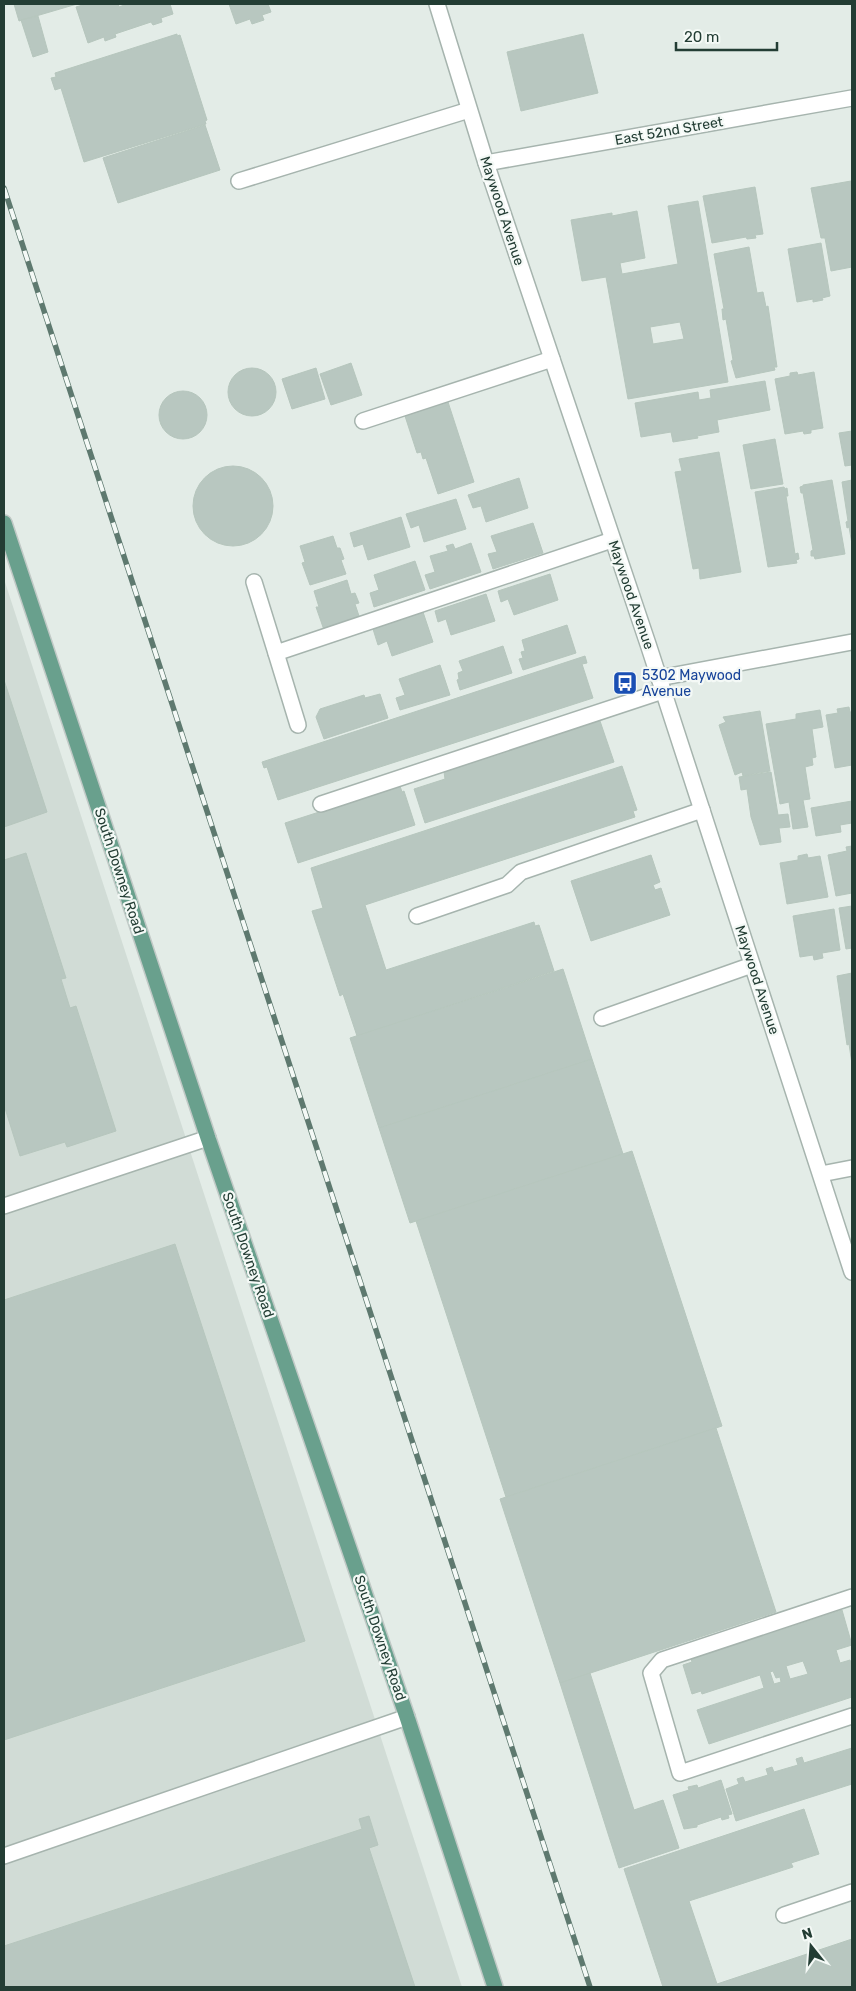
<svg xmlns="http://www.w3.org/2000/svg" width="856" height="1991" font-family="Rubik,sans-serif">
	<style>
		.built { fill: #d1dcd6 }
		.building { fill: #b8c7c0; stroke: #b6c6bd; fill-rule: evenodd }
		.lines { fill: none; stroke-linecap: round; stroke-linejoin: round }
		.minor-casing { stroke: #a6b4ae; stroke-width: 18 }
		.major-casing { stroke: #c1c9c6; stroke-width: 18 }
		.minor { stroke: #fff; stroke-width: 15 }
		.major { stroke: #69a08d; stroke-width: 15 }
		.rail-casing { stroke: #5e796f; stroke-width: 5.5 }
		.rail { stroke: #f4f9f6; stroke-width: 4; stroke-dasharray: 11; stroke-linecap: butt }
		.labels { text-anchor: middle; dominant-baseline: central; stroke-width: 4.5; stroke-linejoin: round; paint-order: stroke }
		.street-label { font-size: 14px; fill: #233d34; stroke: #f4f9f6 }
		.transit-label { font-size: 14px; fill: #164399; stroke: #f4f9f6; text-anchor: start }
	</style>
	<rect width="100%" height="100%" fill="#e3ece7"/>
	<path class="built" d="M4,579L462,1987H4Z"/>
	<g class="building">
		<path d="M14,4H77L19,21Z"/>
		<path d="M86,4H118L119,7L127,4H170L173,14L161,18L162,22L153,25L151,22L115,34L116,37L105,41L104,37L88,43L76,7Z"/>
		<path d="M229,4H268L271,12L262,15L264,20L252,24L250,19L236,24Z"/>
		<path d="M38,16L48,52L33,57L21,20Z"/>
		<path d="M177,34V36L180,35L207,120L205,121L206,124L84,162L61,88L55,90L51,78L56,77L55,73Z"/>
		<path d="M583,34L598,93L521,111L507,52Z"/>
		<path d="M205,125L220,170L118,203L103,158Z"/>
		<path d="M851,181L852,191V267L831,271L825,238H821L811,188Z"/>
		<path d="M755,187L763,234L755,235L756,238L747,239L746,237L712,243L703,196Z"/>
		<path d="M698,201L728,382L628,399L606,277L582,281L571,220L612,213V216L637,211L645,258L620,263L622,274L678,264L668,206ZM680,322L684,339L653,344L650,327Z"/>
		<path d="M821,243L830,296L822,298L823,300L813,302V299L797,302L788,249Z"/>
		<path d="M749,247L757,293L763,292L766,307L768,306L777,367H774L775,370L736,378L731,361L733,360L726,319L723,320L722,309H724L714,254Z"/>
		<path d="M351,363L362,395L331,405L320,374Z"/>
		<circle cx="252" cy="392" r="24"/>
		<path d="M316,368L325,399L292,409L282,379Z"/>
		<path d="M797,372L798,375L814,372L823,428L811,430V433L804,434L803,431L785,434L775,379L790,376V373Z"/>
		<path d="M765,381L770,410L717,420L719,432L697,436L698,438L673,442L671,432L641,437L635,403L698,392L699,400L711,398L710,390Z"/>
		<circle cx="183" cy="415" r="24"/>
		<path d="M448,402L474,482L438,494L426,458L423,459L421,452L417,453L405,416Z"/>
		<path d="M852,431V465L845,466L839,433Z"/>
		<path d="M775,439L783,484L751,489L743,445Z"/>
		<path d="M719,452L741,572L700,579L699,568L693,569L675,472L682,471L679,459Z"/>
		<circle cx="233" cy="506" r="40"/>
		<path d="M519,478L528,508L486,522L481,506L473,508L468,495Z"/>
		<path d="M832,480L845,554L815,559L814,556H811V551L813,550L803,493H801L800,487L803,486V485Z"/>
		<path d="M852,480V544L849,527L847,528L846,522L848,521L842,482Z"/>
		<path d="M784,487L785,489L787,488L788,496H786L795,554L798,553L799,559L796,560L797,563L768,567L755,492Z"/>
		<path d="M456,499L466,529L424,542L419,525L411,528L406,514Z"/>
		<path d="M401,517L410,547L368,560L363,544L354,547L350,533Z"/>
		<path d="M533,523L543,553L493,569L488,554L497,552L491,536Z"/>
		<path d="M333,536L337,548H340L344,559L341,560L346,574L310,585L302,563L305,562L300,546Z"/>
		<path d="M471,543L481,572L430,589L425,575L435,572L430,556L448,551L446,546L453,544L455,549Z"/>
		<path d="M415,561L425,590L374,607L370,593L379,590L374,575Z"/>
		<path d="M550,574L558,600L514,615L508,599L501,602L498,591Z"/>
		<path d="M347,580L351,594L355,593L359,603L355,604L360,619L324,630L316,607H319L314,591Z"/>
		<path d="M486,594L495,621L451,635L446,619L438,622L435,611Z"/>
		<path d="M423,612L433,642L392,656L387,641L378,645L373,629Z"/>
		<path d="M567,625L576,653L523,670L519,659L523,658L521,652L525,651L522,640Z"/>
		<path d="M503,646L512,673L460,690L457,680L459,679L458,673L463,671L459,661Z"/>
		<path d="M585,656L587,663L582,664L593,698L278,800L267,767L264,768L262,762Z"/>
		<path d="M440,665L450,695L400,710L396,698L405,695L399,679Z"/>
		<path d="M4,680L47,812L4,827Z"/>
		<path d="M380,694L388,718L324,739L316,717L320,709L364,695L365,698Z"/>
		<path d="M849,707L850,712H852V765L835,768L826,715L838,713L837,709Z"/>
		<path d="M820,710L823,727L812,729L816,757L812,758L813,765L805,767L810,799L803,800L808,827L793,829L789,802L780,804L766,724L796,719V714Z"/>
		<path d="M760,711L770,771L743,776L742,772L735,775L719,725L726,722L723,717Z"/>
		<path d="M600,721L614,762L425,823L414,789L445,779L444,772Z"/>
		<path d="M622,766L637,810L633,811L635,817L365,905L386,970L534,922L535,926L539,925L554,971L357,1036L343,994L340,996L312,911L323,908L311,868Z"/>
		<path d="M771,772L778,815L788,814L790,827L779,828L781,842L760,845L751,817L747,789L741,790L739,777Z"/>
		<path d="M400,786L402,792L404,791L415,825L298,863L285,823Z"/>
		<path d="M852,801V823L840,825L841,832L816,836L811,808Z"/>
		<path d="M852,846V893L836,896L828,855L847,851L846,847Z"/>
		<path d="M26,853L66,978L61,979L70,1008L76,1006L116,1131L67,1147L65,1142L20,1156L4,1105V860Z"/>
		<path d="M807,854L808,858L820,856L828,897L787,904L780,863L798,860V856Z"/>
		<path d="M651,855L660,882L653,885L655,890L661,888L670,915L591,941L571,881Z"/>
		<path d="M852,906V948L846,949L839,908Z"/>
		<path d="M834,909L840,950L822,953L823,958L814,960L813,955L800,957L793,916Z"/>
		<path d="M563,969L592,1059L379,1128L350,1038Z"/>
		<path d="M852,973V1064L849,1044L847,1045L837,976Z"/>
		<path d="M592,1059L623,1154L410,1223L379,1128Z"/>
		<path d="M632,1151L722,1426L506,1497L416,1221Z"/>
		<path d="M175,1244L305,1641L4,1740V1300Z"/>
		<path d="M716,1428L776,1612L560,1683L500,1499Z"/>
		<path d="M842,1610L852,1645L836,1650L840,1663L850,1660L852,1665V1697L709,1744L697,1710L764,1688L760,1675L702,1694L701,1691L692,1694L683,1665L692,1662L691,1659ZM803,1661L808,1674L790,1679L786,1666ZM773,1671L776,1678L780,1677L781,1682L774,1684L770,1672Z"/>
		<path d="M590,1673L634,1810L663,1800L679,1848L619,1868L560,1683Z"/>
		<path d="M852,1748V1784L736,1821L726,1789L739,1784L737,1779L743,1777L745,1782L768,1775L766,1769L772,1767L774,1772L798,1765L796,1759L802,1757L804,1763Z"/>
		<path d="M721,1780L732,1814L728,1815L729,1818L722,1820L721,1817L697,1825V1827L684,1829L673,1795L689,1790L688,1787L697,1785L698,1788Z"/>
		<path d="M804,1809L819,1854L791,1863L793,1867L689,1901L717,1984L852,1939V1987H663L624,1869Z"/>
		<path d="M369,1816L378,1845L369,1848L415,1987H4V1946L362,1829L359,1819Z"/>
	</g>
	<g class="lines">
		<defs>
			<g id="minor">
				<path d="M437,4L486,163L648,644L852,1272"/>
				<path d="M486,163L852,98"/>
				<path d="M239,181L469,110"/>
				<path d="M363,421L552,359"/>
				<path d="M254,582L276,653L612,540"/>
				<path d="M276,653L298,725"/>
				<path d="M659,678L852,642"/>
				<path d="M321,804L663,691"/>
				<path d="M417,916L507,885L521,872L702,810"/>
				<path d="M602,1018L752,965"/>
				<path d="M821,1174L852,1168"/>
				<path d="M4,1206L208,1138"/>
				<path d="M852,1597L662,1660L651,1673L680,1773L852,1716"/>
				<path d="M4,1856L407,1717"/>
				<path d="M784,1915L852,1892"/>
			</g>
			<path id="major" d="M4,523L208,1138L407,1717L495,1987"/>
		</defs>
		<use href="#minor" class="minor-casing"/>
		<use href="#major" class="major-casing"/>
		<use href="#minor" class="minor"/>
		<use href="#major" class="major"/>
		<defs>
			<path id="rail" d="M4,188L590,1987"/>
		</defs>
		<use href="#rail" class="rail-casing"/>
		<use href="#rail" class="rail"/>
	</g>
	<defs>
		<symbol id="bus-square" viewBox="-11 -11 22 22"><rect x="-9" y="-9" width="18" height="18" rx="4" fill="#1a4fb4" stroke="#f4f9f6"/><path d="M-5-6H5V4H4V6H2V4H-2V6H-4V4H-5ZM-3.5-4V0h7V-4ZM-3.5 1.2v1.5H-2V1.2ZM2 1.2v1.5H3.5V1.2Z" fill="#fff"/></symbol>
	</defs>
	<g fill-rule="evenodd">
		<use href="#bus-square" x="611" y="669" width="28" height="28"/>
	</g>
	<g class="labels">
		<g class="street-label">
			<text transform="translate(669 131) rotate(-10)">East 52nd Street</text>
			<text transform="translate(502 211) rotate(72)">Maywood Avenue</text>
			<text transform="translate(631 595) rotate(71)">Maywood Avenue</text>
			<text transform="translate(119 871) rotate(72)">South Downey Road</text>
			<text transform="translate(757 980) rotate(72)">Maywood Avenue</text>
			<text transform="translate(248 1255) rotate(71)">South Downey Road</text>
			<text transform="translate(380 1638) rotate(71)">South Downey Road</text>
		</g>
		<g class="transit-label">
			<text x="642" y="675">5302 Maywood<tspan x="642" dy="16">Avenue</tspan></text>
		</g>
	</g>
	<rect width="856" height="1991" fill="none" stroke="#233d34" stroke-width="10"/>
	<g transform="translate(811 1946) rotate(343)" stroke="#f4f9f6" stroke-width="4" paint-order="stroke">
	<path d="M0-4L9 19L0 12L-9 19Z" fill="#233d34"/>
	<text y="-8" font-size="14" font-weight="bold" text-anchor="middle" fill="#233d34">N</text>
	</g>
	<path d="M676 42v8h101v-8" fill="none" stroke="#233d34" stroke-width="2.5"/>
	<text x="684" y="42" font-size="15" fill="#233d34" stroke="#f4f9f6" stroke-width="4" paint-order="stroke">20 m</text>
</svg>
